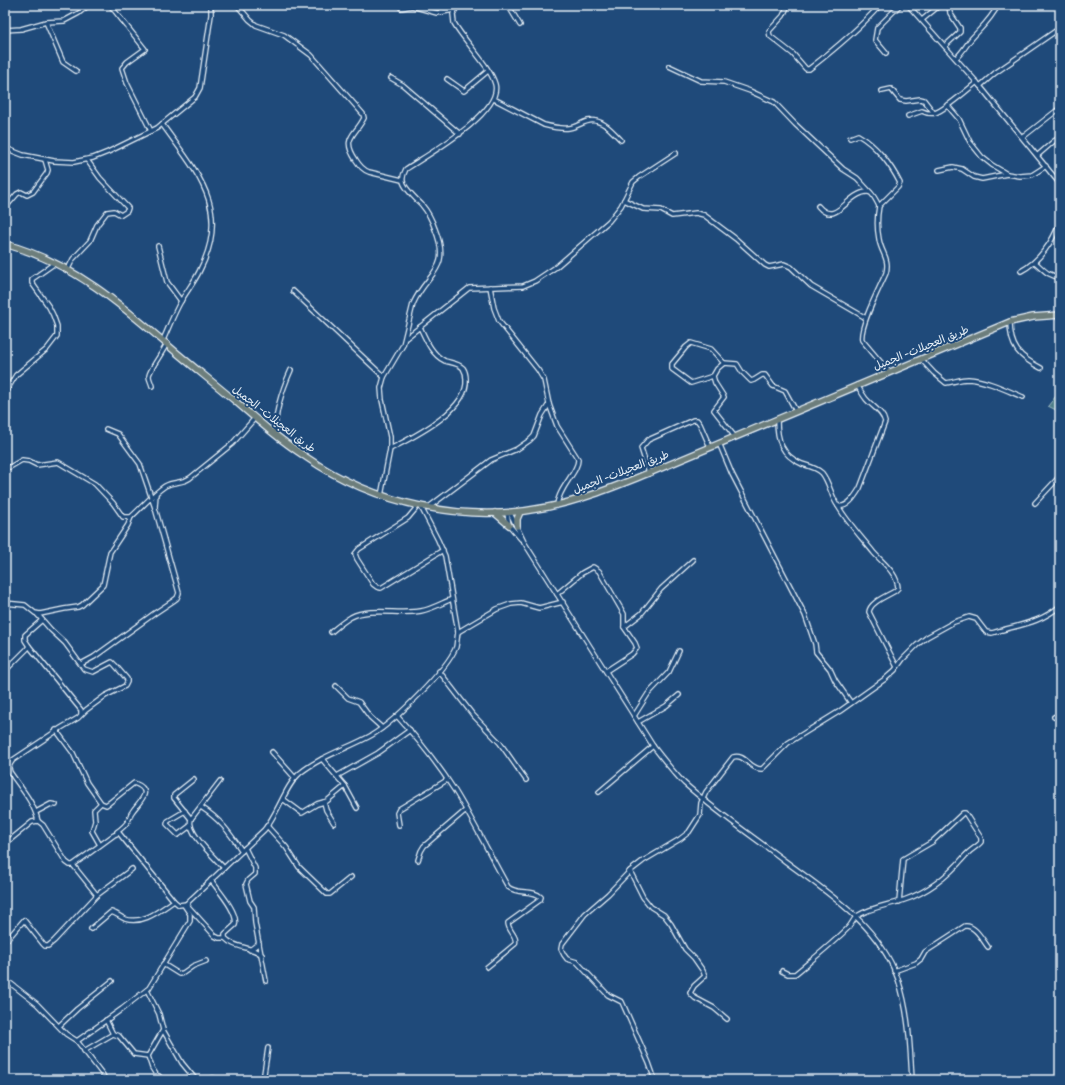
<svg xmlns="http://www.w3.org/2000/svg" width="1065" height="1085" font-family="Pangolin,'Playpen Sans Arabic',sans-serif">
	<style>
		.green { fill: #4e7d88; stroke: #9bb7c0 }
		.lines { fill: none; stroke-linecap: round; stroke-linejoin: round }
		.minor-casing { stroke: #e8f1f8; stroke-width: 6 }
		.primary-casing { stroke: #e8f1f8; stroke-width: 8 }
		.minor { stroke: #1f4a7a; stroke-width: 3.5 }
		.primary { stroke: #6d7e7c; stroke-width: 5.5 }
		.labels { text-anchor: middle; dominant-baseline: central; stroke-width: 4; stroke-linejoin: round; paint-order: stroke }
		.street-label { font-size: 11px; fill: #e8f1f8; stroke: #1f4a7a }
	</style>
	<rect width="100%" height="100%" fill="#1f4a7a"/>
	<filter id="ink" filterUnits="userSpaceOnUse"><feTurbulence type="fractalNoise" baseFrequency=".025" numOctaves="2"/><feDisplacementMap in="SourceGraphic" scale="8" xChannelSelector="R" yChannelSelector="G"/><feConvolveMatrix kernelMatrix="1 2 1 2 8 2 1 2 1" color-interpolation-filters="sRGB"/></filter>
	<g filter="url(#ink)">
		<path class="green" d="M1060,391V412L1048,406Z"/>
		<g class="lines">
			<defs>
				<g id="minor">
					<path d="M110,5L145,49L127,62L122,68L127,83L151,131"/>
					<path d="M237,5L250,20L256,25L284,35L311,55L363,114L364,118C355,136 341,138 356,160C359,165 363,170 369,172L402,180"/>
					<path d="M439,5L443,12"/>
					<path d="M508,5L520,25"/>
					<path d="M788,5L783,16L770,30L769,32L770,36L793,54L806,69H809C835,49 859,29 880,5"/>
					<path d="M908,5L980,86L1060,184"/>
					<path d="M401,8L412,6L437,13L454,10"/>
					<path d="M922,20L940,5"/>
					<path d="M46,22L63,62L76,71"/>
					<path d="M5,30L21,29L46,22L64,21L79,13L89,5"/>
					<path d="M945,46L960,32V28L950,13L949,5"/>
					<path d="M886,53L875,40L877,28L900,5"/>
					<path d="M956,58C963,52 966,45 972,38C982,27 992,18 998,5"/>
					<path d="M669,66L701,81L724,82L750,91L774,102L795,124L843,169L857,178L870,192"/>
					<path d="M391,78L403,85L460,134"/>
					<path d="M447,79L464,91L488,71"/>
					<path d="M980,86L995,73L1060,28"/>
					<path d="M882,91L891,89L900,100L906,101L920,99L924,100L934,113"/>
					<path d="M494,99L544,125C552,127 561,129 569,128C578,127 587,118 596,121C606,123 614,133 621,140"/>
					<path d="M947,105L959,119L970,142L982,157L992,165L1007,174"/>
					<path d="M908,116L922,111C926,113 930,114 935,113C946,109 967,90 977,82"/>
					<path d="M162,124C198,174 232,209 199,272C194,282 187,291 181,301C174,313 169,327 163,340"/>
					<path d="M1023,137L1060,108"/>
					<path d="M850,138L858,135C876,145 891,165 900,183L898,187L879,206C877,217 877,229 879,239C881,253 890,258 886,273C880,287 859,327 862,340L889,372"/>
					<path d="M5,148L23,155L54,161L74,162L93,158L108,152L157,128L195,97L200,88L211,15V5"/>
					<path d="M1038,155L1054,141L1059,138L1060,139"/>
					<path d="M939,170L953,167L962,169L974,177L982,179L1007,174L1020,176L1032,175L1046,166"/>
					<path d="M624,200L643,209L661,210L672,216L696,213L704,215L736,239L765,265L769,267L784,264L791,267L811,286L866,318"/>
					<path d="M818,206C835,226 845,198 862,193C865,192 868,191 871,193C874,196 877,202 879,206"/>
					<path d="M5,208L17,194L21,192L27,195L33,192L47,173L48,170L45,160"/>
					<path d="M158,246L167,282L181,301"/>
					<path d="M1035,262C1044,270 1048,276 1060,277"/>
					<path d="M68,269L73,259L90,241L97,225L107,212L114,211L121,215L127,211L128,208L100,178L87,160"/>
					<path d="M1021,271C1040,261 1053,241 1060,222"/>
					<path d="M490,287L494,308L499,321L538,370L544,380L549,404L557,426L578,459C579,471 559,487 557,505"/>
					<path d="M293,291L384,377"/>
					<path d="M1010,322C1010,347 1019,357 1041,368"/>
					<path d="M406,338L469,288L523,286L535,281L556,267L609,221L621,206L633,182L639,177L676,153"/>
					<path d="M921,359L934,373L946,383C954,382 960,379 968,379C986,380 1006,390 1023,397"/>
					<path d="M713,376L691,383L672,369V364L686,347L691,343L711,349L724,363"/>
					<path d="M152,386C151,382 149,379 149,376C149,370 164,351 167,343"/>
					<path d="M5,393L16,375L47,349L57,336V326L53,315L49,307L32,283V279L35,277L55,263"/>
					<path d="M777,419C777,440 781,455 802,464C809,466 817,468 822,473C830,483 831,497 838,506C848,508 855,496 860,488L885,422C883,412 873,407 866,399C863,395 860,390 857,385"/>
					<path d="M275,434C275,413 282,390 291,370"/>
					<path d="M735,437L714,410L724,397L715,383L713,376L717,369L724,363L737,364L742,372L751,381L754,380L762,375H765L773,386L785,391L796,411"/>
					<path d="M719,443L732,474L805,615L815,644L816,652L830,669L835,680L851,703"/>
					<path d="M390,449C413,437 469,410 466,379C466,375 465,371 463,368C458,363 451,363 445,361C432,355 426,340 420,327"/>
					<path d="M5,467H10L22,460L29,461L37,465L58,462L95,484L113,503L123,517H131C142,507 153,494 165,486C174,481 181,484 190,478L232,444L255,418"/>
					<path d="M649,473L641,448L648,440L693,420H697L700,424L710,447"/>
					<path d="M381,496L390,449V437L382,400L381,388L384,377L403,345L413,304C427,272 452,271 435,229C432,220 428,212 422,205C416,199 404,188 403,181C402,176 404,173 406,169C427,155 503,113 495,84C490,66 464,41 454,23L453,14L458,5"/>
					<path d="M1035,503L1060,476"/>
					<path d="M418,506L408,518L359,549L355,554L357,559L373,584L377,587L381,588L443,550"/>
					<path d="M838,506C848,523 862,538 874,553C884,564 897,573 898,588L895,591C887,596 870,602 869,612L897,667"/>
					<path d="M155,507L156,494"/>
					<path d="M429,507L491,460L517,449L530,440L534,436L542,415L549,404"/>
					<path d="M507,513L509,525L521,539"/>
					<path d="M510,513L524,542L653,746C663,759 673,772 684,783C715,811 751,835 785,861C828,893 879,925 898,979C909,1012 910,1045 912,1080"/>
					<path d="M557,594L582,573L593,567L599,571L624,614V627L635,643L637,648L632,654L606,671"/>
					<path d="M5,603L25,605L35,613L40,614L64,609L78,607L82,605L103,585L110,552L128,525L131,517"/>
					<path d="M37,614L51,630L65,643L84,669L93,672L112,662L115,665L127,679V682L125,686L105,696L86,710L78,718L61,728L13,760C10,764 8,767 10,772C20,787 34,802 38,821"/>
					<path d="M624,627L641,614L661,589L693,560"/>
					<path d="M331,632C337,627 344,621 351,617C370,607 399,615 421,611C432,609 442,603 452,599"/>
					<path d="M458,632L497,609L511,604L521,603L539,608L563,602"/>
					<path d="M29,646L81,710V714"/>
					<path d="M81,664L94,657L155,613L173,601L177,598L179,593L155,508L140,464L118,434L106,429"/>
					<path d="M5,671L27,649L29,646L25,640V635L42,620"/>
					<path d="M439,671L473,715L500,743L526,780"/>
					<path d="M336,686L348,698L359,702L370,717L382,728"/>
					<path d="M397,716C418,739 438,764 455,791C474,822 490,855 508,887C518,895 533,889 541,897L540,900L508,923C508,931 518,936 515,944L487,967"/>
					<path d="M634,716L648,694L669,672L679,651"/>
					<path d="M1054,717L1060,714"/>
					<path d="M638,722L666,706L679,695"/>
					<path d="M56,730L73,753L87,783L101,803L106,805L109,803L134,783C155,791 139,801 132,812C130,814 130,818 128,821C126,825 121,829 117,832"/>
					<path d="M272,752L295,778"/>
					<path d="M322,759L345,786L357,808"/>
					<path d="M337,776L378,753L410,730"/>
					<path d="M220,781L191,819C186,832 215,858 224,868"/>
					<path d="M599,792L653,746"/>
					<path d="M283,799L302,813L317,804L324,802"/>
					<path d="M201,807C221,820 229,832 242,851"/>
					<path d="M185,811L168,821L167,824L178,835L190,826"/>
					<path d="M36,812L51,804L56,805"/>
					<path d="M191,819L174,798V795L194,779"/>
					<path d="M334,823L326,810L324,802L327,801L345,786"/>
					<path d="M399,825L397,813L399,809L447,780"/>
					<path d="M267,826L286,847L299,867L327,894H330L351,877"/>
					<path d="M5,844L32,822L38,821L43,825L66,862L70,865H73L114,835L119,833L174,901L179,905L186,904L264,830C278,814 285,786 300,773C321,756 349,748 372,735C394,722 447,670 456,647C457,642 457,637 458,632L445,556L438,540L421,507"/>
					<path d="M100,845L92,831L95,821L94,810L101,803"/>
					<path d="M245,848L255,868V874L248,880L246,884L250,901L254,907L255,923L266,981"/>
					<path d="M418,860L421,851L424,846L466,810"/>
					<path d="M73,865L97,895"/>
					<path d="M630,871L643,897L651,907L664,915L671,924L685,949L694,958L703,971L705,976L694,986L690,993L695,998L714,1008L727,1019"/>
					<path d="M211,880C218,890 239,913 235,925L225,934V938C235,949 252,946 262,955"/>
					<path d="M186,904L215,936L219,938H225"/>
					<path d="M91,929L111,912C116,913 120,917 125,919C143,925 160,910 174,901"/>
					<path d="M5,942L24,920L43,944L45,946H48L54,941L97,895L132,869"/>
					<path d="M250,950L259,943"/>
					<path d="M163,964L179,974L183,973L193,966L206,961"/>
					<path d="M782,971L788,974H795C813,959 832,944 848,928C852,924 854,918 857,916C871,907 889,905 904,900C928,892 949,875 965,856C970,850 977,847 981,842V838L965,813H963L932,842L903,859L899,902"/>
					<path d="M894,971L916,963L921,959L925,952L965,926C975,925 982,939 988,947"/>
					<path d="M5,979L37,1004L66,1034L77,1041L103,1075L105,1080"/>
					<path d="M147,990L159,1014L163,1030L148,1056L152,1068L157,1076H159L162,1080"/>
					<path d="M106,1020L113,1034"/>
					<path d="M59,1026L77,1009L112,981"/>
					<path d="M163,1030L182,1063L196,1080"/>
					<path d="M77,1041L122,1009L149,988L190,921V914L184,905"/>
					<path d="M84,1051L113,1034L119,1036L134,1054L148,1056"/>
					<path d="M207,1080L213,1078L219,1080"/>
					<path d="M263,1080L268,1048"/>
					<path d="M655,1080L649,1063L622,1002L608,995L577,962L567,959L564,955L561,949L562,944L585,914L608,894L630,871L643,861L680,839L689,832L700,815L701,803L706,792L733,757C745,753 750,770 762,769L788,743L840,711L885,679L895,670L903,659L917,645L927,637L954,622L969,617L976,619L986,632L992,633C1017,625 1039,624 1060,606"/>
				</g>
				<g id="primary">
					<path d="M5,244C75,263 124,307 177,353C196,369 215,384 234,400C257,420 280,440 306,457C375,505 466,524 548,507C583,500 616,486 649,473L1010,322L1033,317L1060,315"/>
					<path d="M495,513L509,525"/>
					<path d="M517,526V519L520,512"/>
				</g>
			</defs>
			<use href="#minor" class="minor-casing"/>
			<use href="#primary" class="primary-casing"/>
			<use href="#minor" class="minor"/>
			<use href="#primary" class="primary"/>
		</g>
	</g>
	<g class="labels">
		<g class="street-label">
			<text transform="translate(921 348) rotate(-22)">طريق العجيلات- الجميل</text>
			<text transform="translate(274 419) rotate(38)">طريق العجيلات- الجميل</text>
			<text transform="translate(621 472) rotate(-21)">طريق العجيلات- الجميل</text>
		</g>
	</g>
	<rect width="1065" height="1085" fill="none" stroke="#1f4a7a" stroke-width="20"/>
	<rect x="10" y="10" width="1045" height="1065" fill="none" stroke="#e8f1f8" stroke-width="1.5" filter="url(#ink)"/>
</svg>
